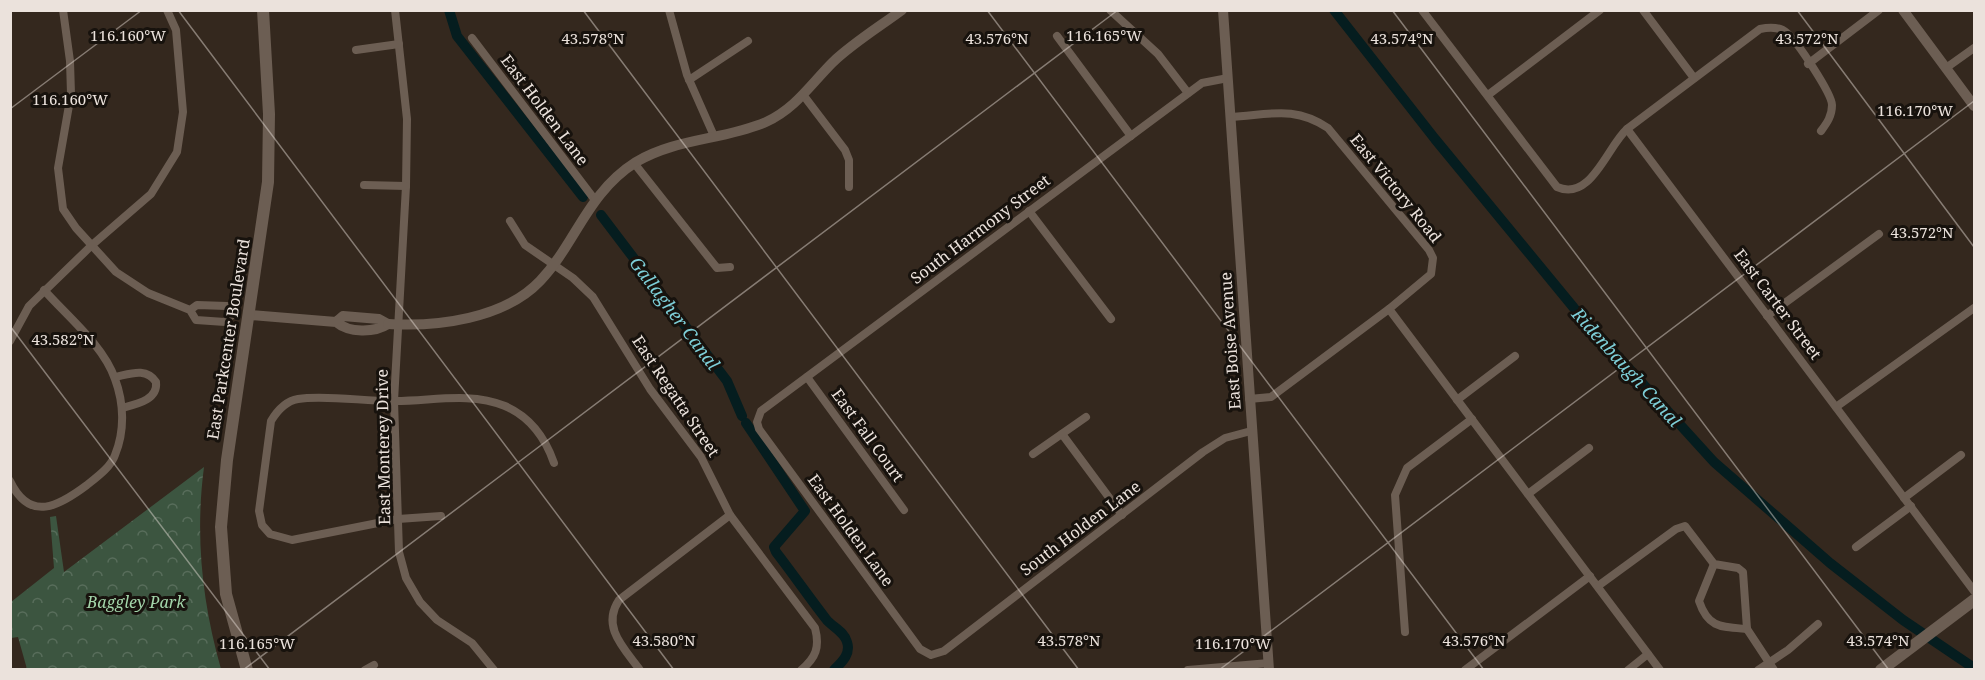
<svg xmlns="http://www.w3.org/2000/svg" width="1985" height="680" font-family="'Noto Serif',serif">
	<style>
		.forest { fill: url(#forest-crowns) }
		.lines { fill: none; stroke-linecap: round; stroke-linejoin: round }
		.canal { stroke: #051d1f; stroke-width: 10 }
		.minor { stroke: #6c5e53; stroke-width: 8 }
		.tertiary { stroke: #6c5e53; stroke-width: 10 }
		.secondary { stroke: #6c5e53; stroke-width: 12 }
		.ticks { fill: none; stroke: #ebe2dc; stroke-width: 1.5; stroke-opacity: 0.45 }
		.labels { text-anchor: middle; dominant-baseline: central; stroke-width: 6; stroke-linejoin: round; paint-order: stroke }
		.street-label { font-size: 16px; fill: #ebe2dc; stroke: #17120d }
		.park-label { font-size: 16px; font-style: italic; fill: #a3d5aa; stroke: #17120d }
		.water-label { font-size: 18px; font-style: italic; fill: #7dced7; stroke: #17120d }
		.ticks-label { font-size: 15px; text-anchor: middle; fill: #ebe2dc; stroke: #17120d; stroke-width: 6; stroke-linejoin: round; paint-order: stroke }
	</style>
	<defs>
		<pattern id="forest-crowns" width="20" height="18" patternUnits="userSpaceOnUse" patternTransform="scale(1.5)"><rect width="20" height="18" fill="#3c5540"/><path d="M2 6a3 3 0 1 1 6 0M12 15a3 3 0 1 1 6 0" fill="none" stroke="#586d5b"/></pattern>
	</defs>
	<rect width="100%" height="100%" fill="#34281e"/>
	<path class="forest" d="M204,467C195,536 202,602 221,669H27L18,637L11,638V602L54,568L50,517L56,516L64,572Z"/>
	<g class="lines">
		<g class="canal">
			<path d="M449,10L457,36L583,197"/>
			<path d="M1334,10L1435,139L1574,308L1714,462L1830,563L1903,620L1974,668"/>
			<path d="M601,215L727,381L742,416"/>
			<path d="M746,423L805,511L774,547L776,552C793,574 809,597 826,619C832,627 844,631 847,642C851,654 842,662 834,670"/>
		</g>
		<g class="minor">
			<path d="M63,10L70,61L71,94L58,168L63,209L76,228L116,272L148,293L190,310L196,320L225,322L233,314L227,306L197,305L190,310"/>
			<path d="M395,10L407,119L406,186L394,401L399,552L406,578L420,602L437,620L472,643L494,670"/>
			<path d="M669,10L687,75L714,136"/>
			<path d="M1110,10L1158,54L1188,93"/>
			<path d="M1422,10L1557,187C1591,202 1607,147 1627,129L1760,29C1769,27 1779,26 1787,33C1797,41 1832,94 1832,105C1832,116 1827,123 1821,131"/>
			<path d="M1643,10L1694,78"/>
			<path d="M1057,36L1131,136"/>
			<path d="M472,38L595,200"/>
			<path d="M356,50L399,44"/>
			<path d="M1808,64L1879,10"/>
			<path d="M1946,68L1974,48"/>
			<path d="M1228,78L1202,83L761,411L757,422L759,429L920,649L931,655L944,651L1203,452L1225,438L1251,431"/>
			<path d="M689,80L748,41"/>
			<path d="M1488,95L1600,10"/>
			<path d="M804,96L845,150L849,160V187"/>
			<path d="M1230,117C1269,115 1294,105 1328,128L1429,250L1433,258L1431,274L1389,309L1660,670"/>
			<path d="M1627,129L1974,591"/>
			<path d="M634,163L717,268L730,267"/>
			<path d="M364,185L406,186"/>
			<path d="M1029,211L1111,319"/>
			<path d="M510,221L525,245L573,278L593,297L650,389L701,457L730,515L815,628C820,647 816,658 801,670"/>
			<path d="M1767,316L1879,234"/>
			<path d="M10,341L29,306L92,245L151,194L177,152L183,112L176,30L167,10"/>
			<path d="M115,377C130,374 146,367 156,382C158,400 137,404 122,408"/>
			<path d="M807,377L904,510"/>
			<path d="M1249,399L1271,397L1389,309"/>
			<path d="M1457,400L1515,356"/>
			<path d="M1836,407L1974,308"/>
			<path d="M1062,434L1122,515"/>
			<path d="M1033,454L1086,417"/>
			<path d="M10,481C30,523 59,506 87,485C97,477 111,467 115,455C125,431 124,403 115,379C103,345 68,317 44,290"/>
			<path d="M1528,494L1589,448"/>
			<path d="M1904,498L1961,455"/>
			<path d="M441,516L398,519L292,540L270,534L262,525L259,511L271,421C277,411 286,401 298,399C324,395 363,401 391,401C429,402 468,391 505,406C530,417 545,437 554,463"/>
			<path d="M1856,547L1911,506"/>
			<path d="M1714,564L1699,601C1708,628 1721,627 1747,629"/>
			<path d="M1598,586L1676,529L1685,526L1714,564L1738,568L1743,572L1747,629L1774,670"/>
			<path d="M1405,632L1395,495L1407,468L1472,419"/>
			<path d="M365,670L374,665"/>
			<path d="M640,670C624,648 601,627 619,600L730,515"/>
			<path d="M1188,670L1269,663"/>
			<path d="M1465,670L1590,576"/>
			<path d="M1628,670L1648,654"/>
			<path d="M1758,670L1788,650L1818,624"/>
		</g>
		<g class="tertiary">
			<path d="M1223,10L1269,670"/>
			<path d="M1903,10L1974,106"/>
			<path d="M250,315L336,322C349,333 374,333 388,324L379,319L343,316L336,322"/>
			<path d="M388,324C437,327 504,319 540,281C576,243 587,193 636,162C676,138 724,140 766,122C795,109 811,84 833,62C853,43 879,27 902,10"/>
		</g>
		<g class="secondary">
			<path d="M247,670L226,594L221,527L227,460L268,182L269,114L263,10"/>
			<path d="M1881,670L1974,600"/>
		</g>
	</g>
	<path class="ticks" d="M178,10L674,670M583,10L1079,670M987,10L1484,670M1392,10L1889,670M1797,10L1974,247M10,109L142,10M10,326L270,670M243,670L1118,10M1219,670L1974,101"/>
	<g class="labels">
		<g class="street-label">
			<text transform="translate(545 110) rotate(53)">East Holden Lane</text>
			<text transform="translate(1396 188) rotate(51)">East Victory Road</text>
			<text transform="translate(980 229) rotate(-37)">South Harmony Street</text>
			<text transform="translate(1778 304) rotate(53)">East Carter Street</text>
			<text transform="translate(228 339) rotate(-81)">East Parkcenter Boulevard</text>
			<text transform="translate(1230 341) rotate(-94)">East Boise Avenue</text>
			<text transform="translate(676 396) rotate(56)">East Regatta Street</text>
			<text transform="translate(868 435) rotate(54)">East Fall Court</text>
			<text transform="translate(383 447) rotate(-91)">East Monterey Drive</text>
			<text transform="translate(1080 528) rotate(-37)">South Holden Lane</text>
			<text transform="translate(851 530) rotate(54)">East Holden Lane</text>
		</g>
		<g class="park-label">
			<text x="136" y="602">Baggley Park</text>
		</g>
		<g class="water-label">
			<text transform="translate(675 313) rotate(53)">Gallagher Canal</text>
			<text transform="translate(1627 367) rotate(48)">Ridenbaugh Canal</text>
		</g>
	</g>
	<g class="ticks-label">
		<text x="1104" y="41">116.165°W</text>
		<text x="128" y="41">116.160°W</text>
		<text x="593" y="44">43.578°N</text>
		<text x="997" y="44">43.576°N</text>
		<text x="1402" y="44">43.574°N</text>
		<text x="1807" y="44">43.572°N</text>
		<text x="70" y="105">116.160°W</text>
		<text x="1915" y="116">116.170°W</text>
		<text x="1922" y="238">43.572°N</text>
		<text x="63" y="345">43.582°N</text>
		<text x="664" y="646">43.580°N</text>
		<text x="1069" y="646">43.578°N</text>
		<text x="1474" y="646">43.576°N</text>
		<text x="1878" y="646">43.574°N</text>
		<text x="257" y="649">116.165°W</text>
		<text x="1233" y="649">116.170°W</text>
	</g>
	<rect width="1985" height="680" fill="none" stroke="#ebe2dc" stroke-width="24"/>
</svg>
